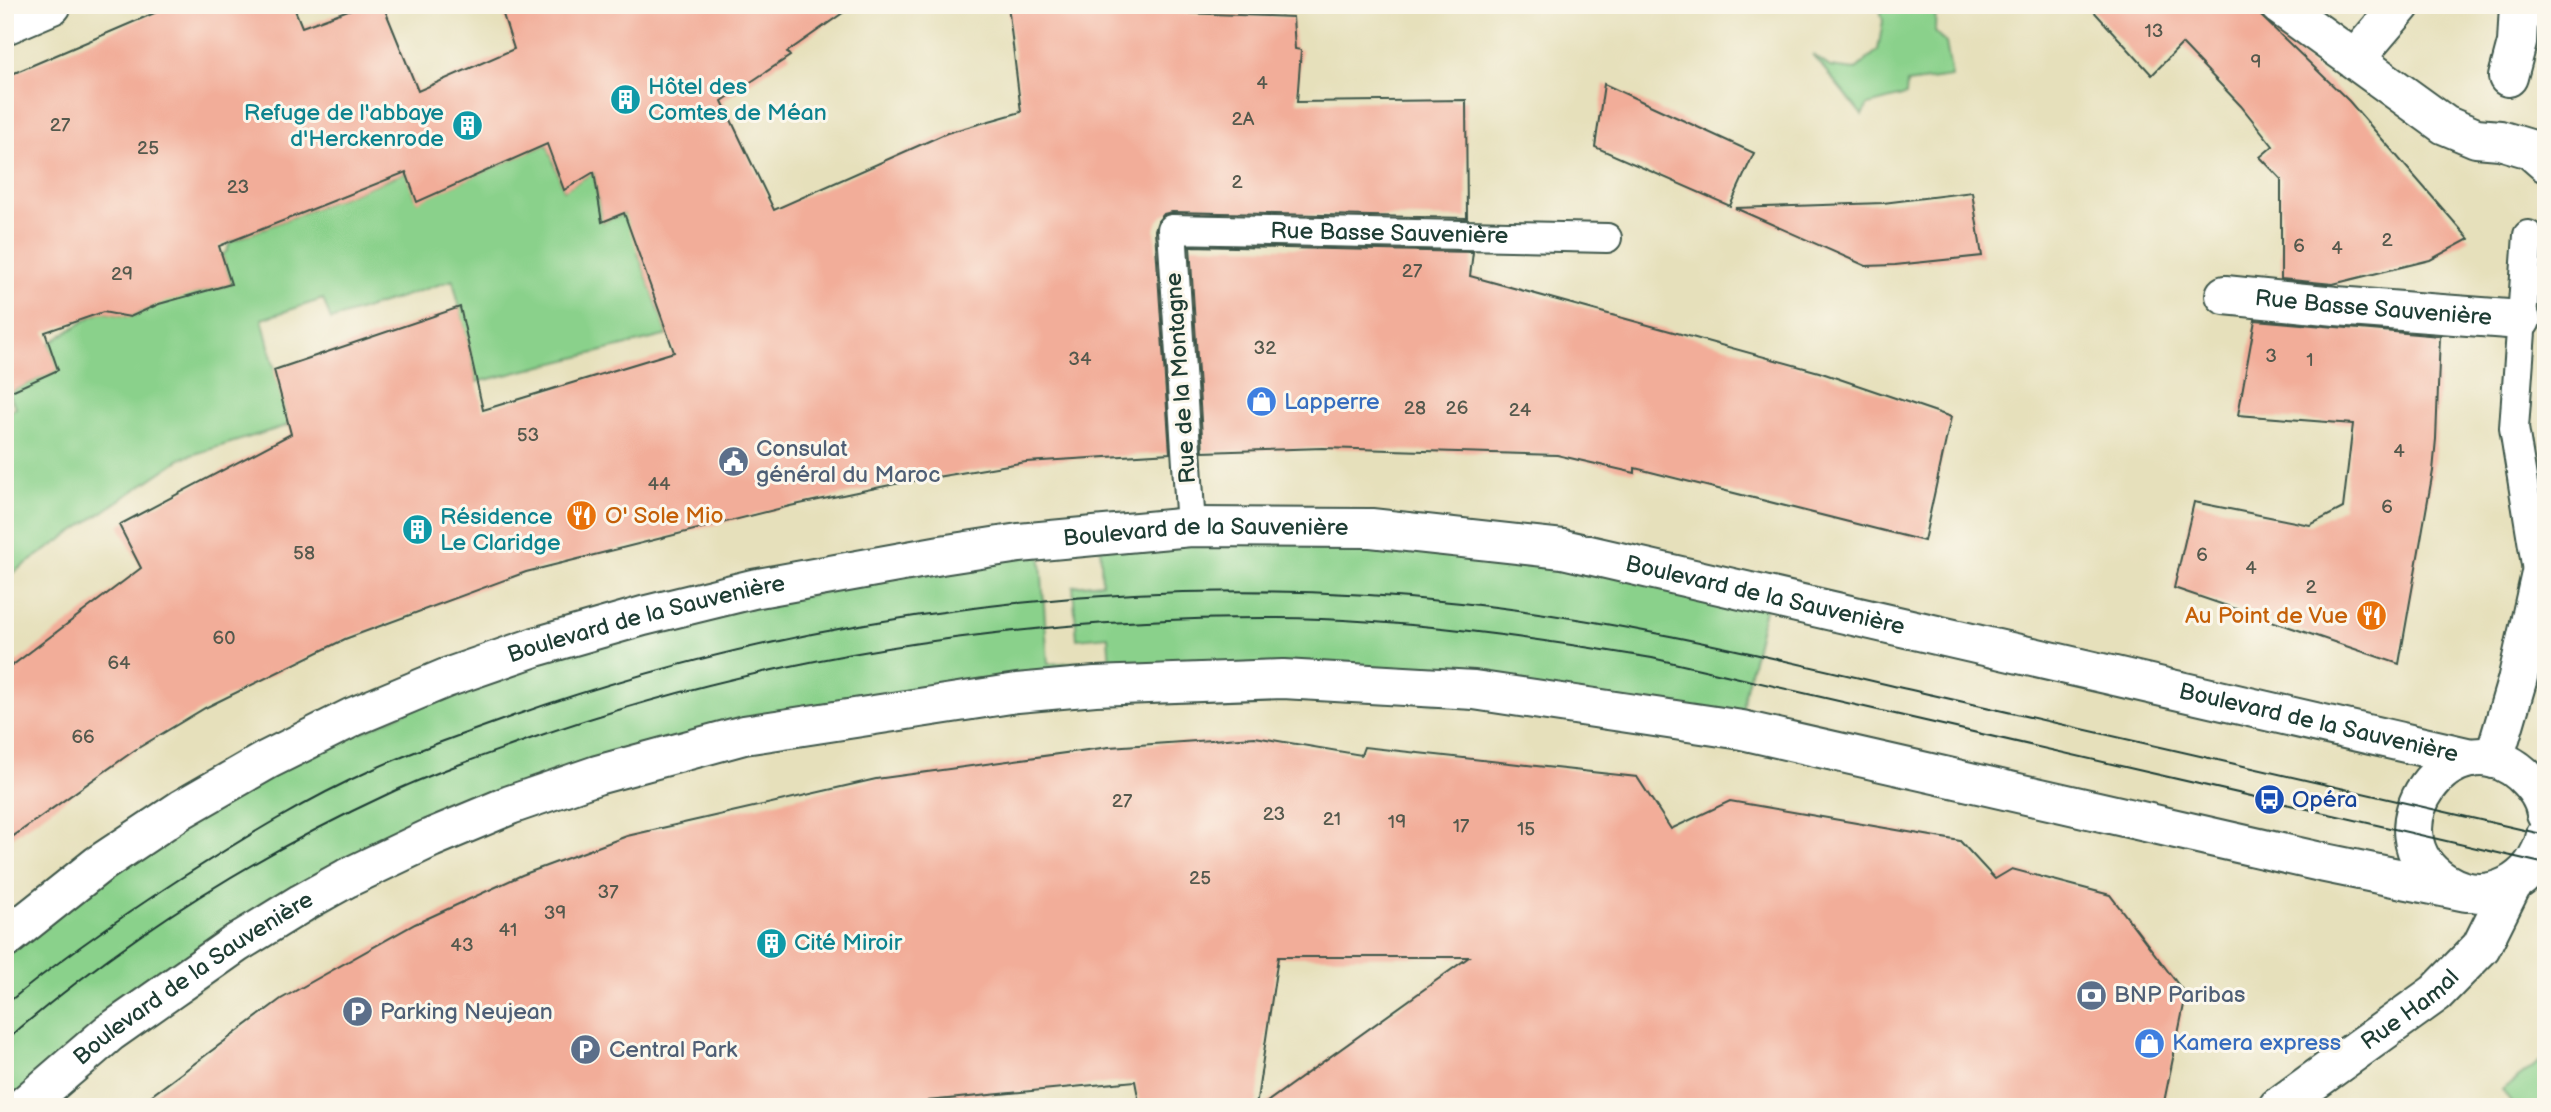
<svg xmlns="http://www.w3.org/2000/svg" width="2551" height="1112" font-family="'Balsamiq Sans',sans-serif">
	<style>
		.green { fill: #8ad18b; stroke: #548760; stroke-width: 2 }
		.building { fill: #f2ad99 }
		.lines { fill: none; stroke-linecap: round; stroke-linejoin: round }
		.service-casing { stroke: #3d5548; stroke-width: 32 }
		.pedestrian-casing { stroke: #3d5548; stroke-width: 42 }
		.minor-casing { stroke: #3d5548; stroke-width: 42 }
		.service { stroke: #fff; stroke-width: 28 }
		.pedestrian { stroke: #fff; stroke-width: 38 }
		.minor { stroke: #fff; stroke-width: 38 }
		.tram { stroke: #1f3d34; stroke-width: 2 }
		.labels { text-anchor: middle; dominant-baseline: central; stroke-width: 6; stroke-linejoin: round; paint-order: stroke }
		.number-label { font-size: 19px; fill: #54594d }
		.culture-label { font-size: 23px; fill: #0d838f; stroke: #fbf7ec; text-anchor: start }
		.street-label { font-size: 23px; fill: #1f3d34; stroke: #fbf7ec }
		.shop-label { font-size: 23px; fill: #366cbe; stroke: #fbf7ec; text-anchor: start }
		.service-label { font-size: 23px; fill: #4e5e75; stroke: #fbf7ec; text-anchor: start }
		.food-label { font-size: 23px; fill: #c56008; stroke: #fbf7ec; text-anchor: start }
		.transit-label { font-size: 23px; fill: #164399; stroke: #fbf7ec; text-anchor: start }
	</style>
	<rect width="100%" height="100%" fill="#fbf7ec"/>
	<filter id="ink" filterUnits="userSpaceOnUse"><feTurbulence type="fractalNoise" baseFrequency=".0143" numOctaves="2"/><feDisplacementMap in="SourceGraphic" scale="14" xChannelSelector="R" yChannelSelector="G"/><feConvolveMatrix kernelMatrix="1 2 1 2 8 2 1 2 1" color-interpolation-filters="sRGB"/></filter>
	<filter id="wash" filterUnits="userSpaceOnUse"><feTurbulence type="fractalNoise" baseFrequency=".00686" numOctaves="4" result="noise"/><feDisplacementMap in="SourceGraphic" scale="28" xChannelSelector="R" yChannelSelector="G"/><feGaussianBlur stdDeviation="1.57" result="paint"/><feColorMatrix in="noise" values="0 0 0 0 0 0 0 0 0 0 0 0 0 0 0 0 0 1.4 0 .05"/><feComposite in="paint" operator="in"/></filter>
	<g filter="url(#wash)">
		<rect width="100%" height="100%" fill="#e6e0bb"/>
		<g class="green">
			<path d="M1879,5H1936L1935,32L1946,43L1952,77L1907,83L1906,95L1868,105L1862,115L1812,54L1830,67L1855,70L1878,50L1883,21Z"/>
			<path d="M547,144L564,190L594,172L602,222L661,199L638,253L668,335L477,382L453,280L331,320L323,299L262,319L289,425L182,458L5,578V413L16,408L8,393L57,370L49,344L92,316L103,312L130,317L153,307L163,287L188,279L194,294L231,284L222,255L227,251L230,242L406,172L417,201Z"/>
			<path d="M1370,535L1767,601L1745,693L1740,724L1111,680L1108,636L1077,639L1073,586L1102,583L1100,540Z"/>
			<path d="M1040,547L1048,664L1079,662L1081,678L508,799L5,1107V946L185,813L537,652Z"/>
			<path d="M2546,1057V1107H2514L2502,1090Z"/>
		</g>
		<g id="blocks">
			<g class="building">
				<path d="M173,5H293L302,27L362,5H383L418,91L514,49L500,5H854L787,52L790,56L722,101L774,210L947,133L1021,112L1008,5H1157L1158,12L1293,17L1295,49L1301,50L1297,102L1466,100L1467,218L1172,212L1164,214L1158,221L1155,230L1170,453L1026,462L895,484L790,506L526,572L345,639L205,708L135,750L5,842V671L141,568L119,525L291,434L274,370L460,307L483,410L674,352L624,213L602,222L594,172L564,190L547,144L417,202L406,172L219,246L231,284L159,304L130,317L103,312L45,332L58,370L5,394V77Z"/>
				<path d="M2088,5H2245L2260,15L2349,101L2469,239L2430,260L2333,284L2281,279V179L2260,157L2273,146L2241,106L2182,44L2152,75Z"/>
				<path d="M1604,84L1754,153L1730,206L1595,147Z"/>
				<path d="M1972,192L1982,256L1895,265L1866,266L1735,208L1883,203Z"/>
				<path d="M1190,246L1473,252L1470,276L1819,372L1951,417L1924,541L1635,468V473L1557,455L1323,448L1203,452Z"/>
				<path d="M2255,320L2440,336L2436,439L2433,471L2399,664L2174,588L2194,502L2310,525L2343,508L2353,424L2238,415Z"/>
				<path d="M1255,737L1361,755L1364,747L1637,777L1671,829L1730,801L1960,841L1995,879L2012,869L2110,895L2186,995L2163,1107H1260L1469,957H1278L1256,1107H1140L1135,1081L928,1101L929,1107H136L281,999L415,924L522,875L627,836L876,779L1109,747Z"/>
			</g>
		</g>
	</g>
	<g filter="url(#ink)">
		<use href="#blocks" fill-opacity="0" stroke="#3d5548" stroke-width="2"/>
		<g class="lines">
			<defs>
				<g id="service">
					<path d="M2528,235L2514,428L2538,577"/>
					<path id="s1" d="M1191,527L1172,229L1607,238"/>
				</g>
				<g id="pedestrian">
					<path d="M2355,59L2401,5"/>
					<path d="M2508,77L2517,43L2519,5"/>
				</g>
				<g id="minor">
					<path d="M2279,5L2445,125L2476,138L2500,140L2530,149L2546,163"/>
					<path d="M5,25L52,5"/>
					<path id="s2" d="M2225,295L2336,306L2521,320"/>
					<path d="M2494,759L2517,681L2546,551"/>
					<path d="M2546,814C2544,797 2534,785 2522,774C2452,713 2366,833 2444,882C2487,909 2536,882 2546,835"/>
					<path id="s3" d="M5,939L98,865L182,809L267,760L353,717L446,678L535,647L643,616L753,589L941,555L1019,543L1191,527L1371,528L1563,549L2471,758"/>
					<path id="s4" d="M23,1107L109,1033L237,943L302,903L347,878L431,838L510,805L597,775L744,735L1017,693L1095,686L1283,679L1474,690L1742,730L2325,863L2466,892"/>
					<path id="s5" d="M2278,1107L2436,993L2481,947L2512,885"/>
				</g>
			</defs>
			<use href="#service" class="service-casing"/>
			<use href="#pedestrian" class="pedestrian-casing"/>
			<use href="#minor" class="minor-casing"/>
			<use href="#service" class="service"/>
			<use href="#pedestrian" class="pedestrian"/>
			<use href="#minor" class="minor"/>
			<g class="tram">
				<path d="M5,1005C60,959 118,919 178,880C242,839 306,799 376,768C420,748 467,733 513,716C814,610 1144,569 1461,603C1621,620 1777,659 1933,695C2137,742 2341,789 2546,835"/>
				<path d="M5,1041C120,941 250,858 388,794C432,773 480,757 527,740C767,655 1022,617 1277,618C1402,619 1528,637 1652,658L2546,864"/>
			</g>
		</g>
	</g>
	<defs>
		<symbol id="building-disc" viewBox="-11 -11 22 22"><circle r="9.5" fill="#0f9aa8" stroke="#fbf7ec"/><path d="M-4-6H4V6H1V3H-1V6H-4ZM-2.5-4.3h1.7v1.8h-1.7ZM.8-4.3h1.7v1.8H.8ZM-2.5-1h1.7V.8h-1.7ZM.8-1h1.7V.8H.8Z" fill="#fff"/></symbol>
		<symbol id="shop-disc" viewBox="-11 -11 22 22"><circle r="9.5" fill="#3f7fe0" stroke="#fbf7ec"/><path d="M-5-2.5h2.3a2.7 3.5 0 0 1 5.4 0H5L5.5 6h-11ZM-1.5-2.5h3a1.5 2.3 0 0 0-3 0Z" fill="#fff"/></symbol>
		<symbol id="civic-disc" viewBox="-11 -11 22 22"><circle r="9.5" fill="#5c6f8a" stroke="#fbf7ec"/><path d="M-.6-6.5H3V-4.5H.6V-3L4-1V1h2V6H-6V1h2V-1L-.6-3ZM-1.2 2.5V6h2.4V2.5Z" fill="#fff"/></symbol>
		<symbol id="restaurant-disc" viewBox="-11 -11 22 22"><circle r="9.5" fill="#e8710a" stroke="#fbf7ec"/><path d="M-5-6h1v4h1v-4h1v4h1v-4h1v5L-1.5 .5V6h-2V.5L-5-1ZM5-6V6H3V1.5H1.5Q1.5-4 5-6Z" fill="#fff"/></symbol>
		<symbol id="bus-disc" viewBox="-11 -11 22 22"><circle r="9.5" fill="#1a4fb4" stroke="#fbf7ec"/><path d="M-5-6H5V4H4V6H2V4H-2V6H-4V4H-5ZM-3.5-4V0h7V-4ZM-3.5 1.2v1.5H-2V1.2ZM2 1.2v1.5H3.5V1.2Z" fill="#fff"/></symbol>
		<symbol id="bank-disc" viewBox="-11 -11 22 22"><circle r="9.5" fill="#5c6f8a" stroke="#fbf7ec"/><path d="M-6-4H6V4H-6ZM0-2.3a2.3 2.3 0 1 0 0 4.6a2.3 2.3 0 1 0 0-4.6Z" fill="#fff"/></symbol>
		<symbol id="parking-disc" viewBox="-11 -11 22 22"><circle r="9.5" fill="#5c6f8a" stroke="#fbf7ec"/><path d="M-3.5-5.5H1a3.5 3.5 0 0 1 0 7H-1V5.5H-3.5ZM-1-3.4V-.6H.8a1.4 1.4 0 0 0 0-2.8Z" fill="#fff"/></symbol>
	</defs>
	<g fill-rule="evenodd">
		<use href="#building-disc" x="608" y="82" width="35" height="35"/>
		<use href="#building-disc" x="450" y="108" width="35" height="35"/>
		<use href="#shop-disc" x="1244" y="384" width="35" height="35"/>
		<use href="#civic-disc" x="716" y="444" width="35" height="35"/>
		<use href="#restaurant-disc" x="564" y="498" width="35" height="35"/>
		<use href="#building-disc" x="400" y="512" width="35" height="35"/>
		<use href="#restaurant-disc" x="2354" y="598" width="35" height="35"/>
		<use href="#bus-disc" x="2252" y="782" width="35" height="35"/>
		<use href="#building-disc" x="754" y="926" width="35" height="35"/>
		<use href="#bank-disc" x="2074" y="978" width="35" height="35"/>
		<use href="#parking-disc" x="340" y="994" width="35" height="35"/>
		<use href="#shop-disc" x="2132" y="1026" width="35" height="35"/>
		<use href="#parking-disc" x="568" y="1032" width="35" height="35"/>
	</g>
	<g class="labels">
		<g class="number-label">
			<text x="2154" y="31">13</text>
			<text x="2256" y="62">9</text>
			<text x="1262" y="83">4</text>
			<text x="1243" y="119">2A</text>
			<text x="60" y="125">27</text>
			<text x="148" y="148">25</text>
			<text x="1237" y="182">2</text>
			<text x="238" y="187">23</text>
			<text x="2387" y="240">2</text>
			<text x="2299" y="246">6</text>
			<text x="2337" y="248">4</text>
			<text x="1412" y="271">27</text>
			<text x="122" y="274">29</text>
			<text x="1265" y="348">32</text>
			<text x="2271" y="356">3</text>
			<text x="1080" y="359">34</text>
			<text x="2310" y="360">1</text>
			<text x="1415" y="408">28</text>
			<text x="1457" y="408">26</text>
			<text x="1520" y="410">24</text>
			<text x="528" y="435">53</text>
			<text x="2399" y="451">4</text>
			<text x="659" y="484">44</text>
			<text x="2387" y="507">6</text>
			<text x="304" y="553">58</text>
			<text x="2202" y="555">6</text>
			<text x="2251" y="568">4</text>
			<text x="2311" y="587">2</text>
			<text x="224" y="638">60</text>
			<text x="119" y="663">64</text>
			<text x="83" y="737">66</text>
			<text x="1122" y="801">27</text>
			<text x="1274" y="814">23</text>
			<text x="1332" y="819">21</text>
			<text x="1397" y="822">19</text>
			<text x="1461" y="826">17</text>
			<text x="1526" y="829">15</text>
			<text x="1200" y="878">25</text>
			<text x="608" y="892">37</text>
			<text x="555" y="913">39</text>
			<text x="508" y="930">41</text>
			<text x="462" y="945">43</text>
		</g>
		<g class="culture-label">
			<text x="648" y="87">Hôtel des<tspan x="648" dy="26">Comtes de Méan</tspan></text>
			<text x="444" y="113" text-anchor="end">Refuge de l'abbaye<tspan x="444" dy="26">d'Herckenrode</tspan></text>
			<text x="440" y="517">Résidence<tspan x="440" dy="26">Le Claridge</tspan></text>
			<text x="794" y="943">Cité Miroir</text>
		</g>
		<g class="street-label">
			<text stroke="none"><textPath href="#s1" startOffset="516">Rue Basse Sauvenière</textPath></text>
			<text stroke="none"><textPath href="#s2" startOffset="149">Rue Basse Sauvenière</textPath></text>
			<text transform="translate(1181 378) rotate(-94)">Rue de la Montagne</text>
			<text stroke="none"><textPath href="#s3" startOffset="1292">Boulevard de la Sauvenière</textPath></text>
			<text stroke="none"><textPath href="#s3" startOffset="1858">Boulevard de la Sauvenière</textPath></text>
			<text stroke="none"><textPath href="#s3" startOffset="724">Boulevard de la Sauvenière</textPath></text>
			<text stroke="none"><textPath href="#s3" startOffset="2426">Boulevard de la Sauvenière</textPath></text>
			<text stroke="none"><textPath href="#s4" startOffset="214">Boulevard de la Sauvenière</textPath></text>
			<text stroke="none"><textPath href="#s5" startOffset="164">Rue Hamal</textPath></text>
		</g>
		<g class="shop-label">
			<text x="1284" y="402">Lapperre</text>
			<text x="2172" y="1043">Kamera express</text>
		</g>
		<g class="service-label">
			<text x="756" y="449">Consulat<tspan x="756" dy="26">général du Maroc</tspan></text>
			<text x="2114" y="995">BNP Paribas</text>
			<text x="380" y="1012">Parking Neujean</text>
			<text x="609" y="1050">Central Park</text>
		</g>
		<g class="food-label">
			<text x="605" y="516">O' Sole Mio</text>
			<text x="2348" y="616" text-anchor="end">Au Point de Vue</text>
		</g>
		<g class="transit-label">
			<text x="2292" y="800">Opéra</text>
		</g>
	</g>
	<rect width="2551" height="1112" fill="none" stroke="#fbf7ec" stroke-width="28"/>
</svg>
